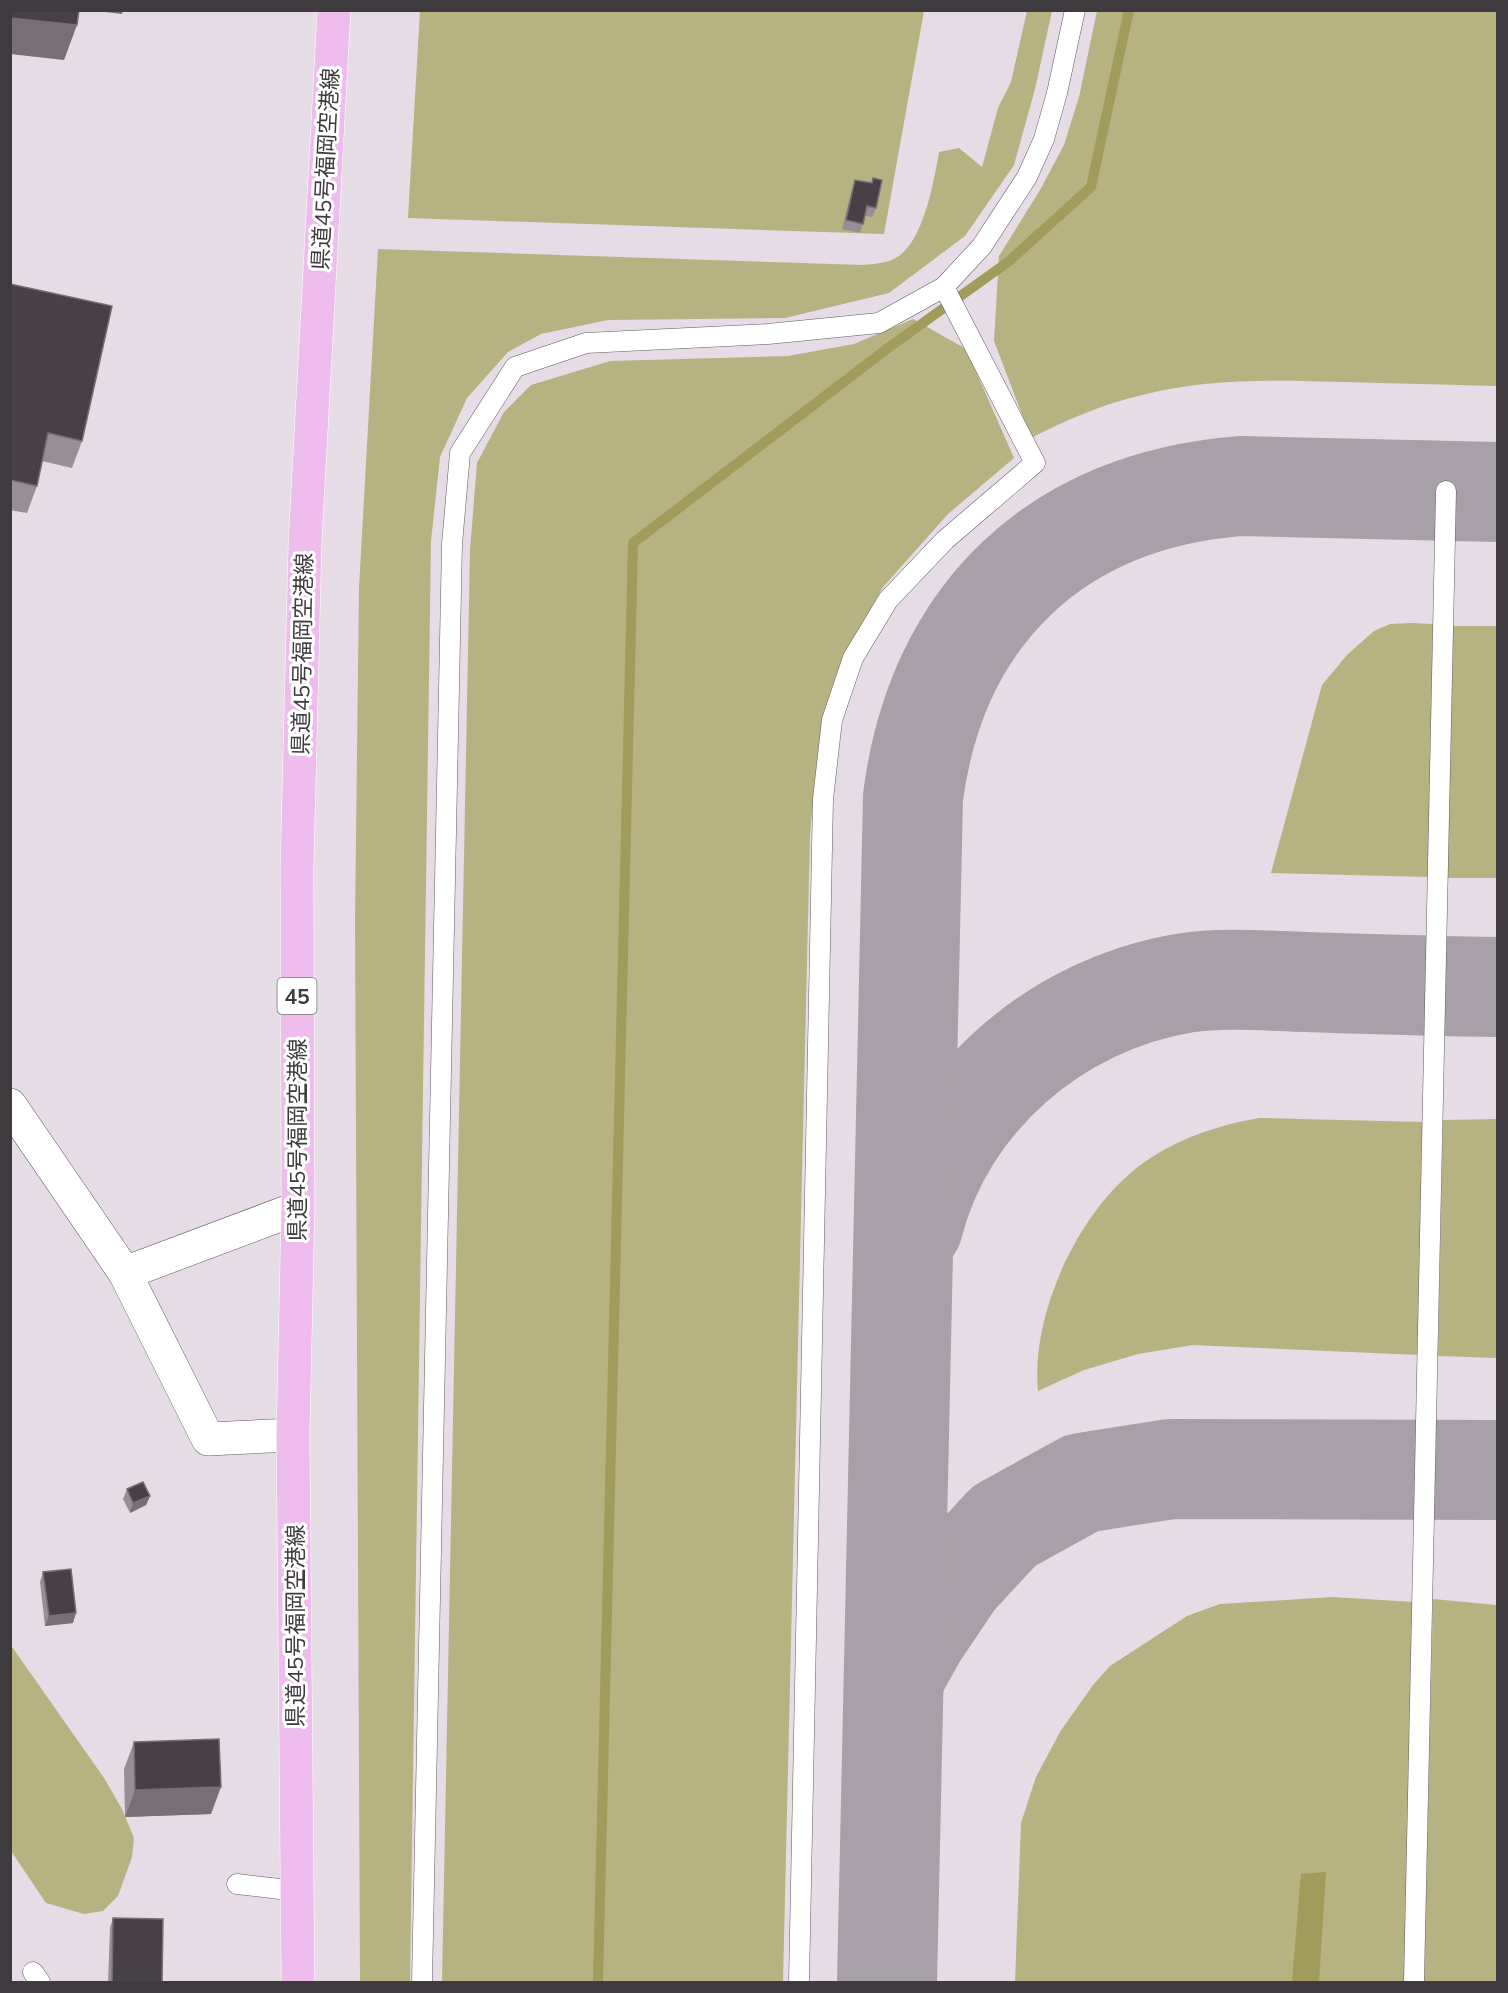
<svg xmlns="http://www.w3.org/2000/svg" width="1508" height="1993" font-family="Mulish,'Noto Sans JP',sans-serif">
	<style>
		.green { fill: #b7b281 }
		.water { fill: #a19b5c }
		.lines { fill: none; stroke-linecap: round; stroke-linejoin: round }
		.stream { stroke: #a19b5c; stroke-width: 10 }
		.taxiway { stroke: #a8a0a8; stroke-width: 100 }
		.service-casing { stroke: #605860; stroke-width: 21 }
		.minor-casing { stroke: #605860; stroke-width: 34 }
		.primary-casing { stroke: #fff; stroke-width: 34 }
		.service { stroke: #fff; stroke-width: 20 }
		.minor { stroke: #fff; stroke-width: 33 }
		.primary { stroke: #efbcee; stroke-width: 33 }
		.wall { fill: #978e96 }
		.shaded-wall { fill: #776f76 }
		.building { fill: #484047; stroke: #776f76; stroke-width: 1.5 }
		.labels { text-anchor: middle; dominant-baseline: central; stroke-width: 6; stroke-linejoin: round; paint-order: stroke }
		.shield { fill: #fff; stroke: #787578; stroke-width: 1.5 }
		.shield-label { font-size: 21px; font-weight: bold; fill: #3e3a3e }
		.street-label { font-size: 22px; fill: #3e3a3e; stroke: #fff }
	</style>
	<rect width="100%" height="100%" fill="#e6dce5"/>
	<g class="green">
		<path d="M420,11H924L884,234L408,218Z"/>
		<path d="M1027,11H1052L1035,89L1014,165L965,236L889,293L785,318L608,320L541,334L508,352L467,398L440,457L431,541L410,1982H360L355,921L359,588L378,249L863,265C875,264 889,263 899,256C924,238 934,181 939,152L959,148L982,167L998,108L1011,82Z"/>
		<path d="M1097,11H1497V386C1446,385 1394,383 1342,382C1275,380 1207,378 1142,395C1103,404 1066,420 1031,438L994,341L999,256L1040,190L1064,145L1079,97Z"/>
		<path d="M913,319L966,349L1014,458L948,514L883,587L852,641L818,750L810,835L783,1982H442L470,550L477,463L504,412L531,385L610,361L788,356L854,344Z"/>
		<path d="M1410,623L1433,624L1428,877L1271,873L1322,685L1347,655L1374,631L1390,624Z"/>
		<path d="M1453,626H1497V878H1446Z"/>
		<path d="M1259,1118L1424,1122L1419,1355L1193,1345L1138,1354L1084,1370L1038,1391C1030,1311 1083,1200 1152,1157C1185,1136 1220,1125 1259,1118Z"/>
		<path d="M1497,1119V1358L1438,1356L1443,1120Z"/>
		<path d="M1332,1597L1414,1602L1406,1982H1015L1021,1823L1036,1777L1060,1732L1093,1685L1110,1666L1187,1616L1220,1604Z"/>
		<path d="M1433,1599L1497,1605V1982H1424Z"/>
		<path d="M10,1644L104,1778L122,1809L134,1838L132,1857L118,1896L103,1911L84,1914L46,1903L11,1851Z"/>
	</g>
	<path class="water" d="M1326,1872L1319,1982H1292L1301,1874Z"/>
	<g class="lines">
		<path class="stream" d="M598,1982L633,543L888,348L1008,262L1091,187L1129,10"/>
		<g class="taxiway">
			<path d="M913,1226C945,1099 1057,1004 1185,983C1225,977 1267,981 1307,982C1371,984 1434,986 1498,987"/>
			<path d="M894,1677L918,1634L955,1579L1004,1526L1082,1483L1171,1469L1498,1470"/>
			<path d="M887,1982L913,797C937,614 1057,500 1241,486L1498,492"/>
		</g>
		<defs>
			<g id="service">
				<path d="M237,1884L297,1891"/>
				<path d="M33,1972L40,1982"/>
				<path d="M422,1982L452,544L460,453L515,367L586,343L768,334L879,323L944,287L982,246L1027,177L1044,139L1057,93L1075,10"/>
				<path d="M799,1982L823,799L832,720L853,658L888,600L945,540L1035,463L944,287"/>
				<path d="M1414,1982L1446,491"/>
			</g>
			<g id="minor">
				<path d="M10,1105L125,1273L208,1439L293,1435"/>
				<path d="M125,1273L298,1208"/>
			</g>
			<path id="primary" d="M298,1982L293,1435L298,1208L297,868L305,543L334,10"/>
		</defs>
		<use href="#service" class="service-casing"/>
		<use href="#minor" class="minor-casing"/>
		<use href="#primary" class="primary-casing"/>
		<use href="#service" class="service"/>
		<use href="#minor" class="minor"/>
		<use href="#primary" class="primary"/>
	</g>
	<g class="wall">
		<path d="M855,180L876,208L872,217L865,216L860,233L842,229L852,189Z"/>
		<path d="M10,284L82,441L72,468L42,461L37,486L27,513L10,510Z"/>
		<path d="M127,1489L150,1496L146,1505L130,1513L123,1499Z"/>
		<path d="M43,1572L73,1623L45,1626L40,1582Z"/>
		<path d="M134,1742L211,1814L125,1817L124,1769Z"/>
		<path d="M113,1918L162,1983H108L110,1928Z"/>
	</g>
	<g class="shaded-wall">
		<path d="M89,10H123L122,14Z"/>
		<path d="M10,18L77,25L64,60L10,54Z"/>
		<path d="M150,1496L146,1505L130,1513L133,1503Z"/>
		<path d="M76,1613L73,1623L45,1626L49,1616Z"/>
		<path d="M221,1787L211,1814L125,1817L135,1790Z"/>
	</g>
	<g class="building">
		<path d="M10,10H79L77,25L10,18Z"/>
		<path d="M873,178L882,180L876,208L867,206L863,224L846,220L855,180L872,183Z"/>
		<path d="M10,284L112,306L82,441L48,433L37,486L10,480Z"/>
		<path d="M143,1482L150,1496L133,1503L127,1489Z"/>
		<path d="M71,1569L76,1613L49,1616L43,1572Z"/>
		<path d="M219,1739L221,1787L135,1790L134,1742Z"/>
		<path d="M113,1918L163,1919L162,1983H112Z"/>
	</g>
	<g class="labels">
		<rect class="shield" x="277.5" y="978" width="39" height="36" rx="4.5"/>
		<g class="shield-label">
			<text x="297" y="996">45</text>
		</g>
		<g class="street-label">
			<text transform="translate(325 169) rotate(-87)">県道45号福岡空港線</text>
			<text transform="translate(302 654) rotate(-89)">県道45号福岡空港線</text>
			<text transform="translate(297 1140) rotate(-90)">県道45号福岡空港線</text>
			<text transform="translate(295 1626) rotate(-90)">県道45号福岡空港線</text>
		</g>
	</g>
	<rect width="1508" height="1993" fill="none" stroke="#3e3a3e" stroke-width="24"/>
</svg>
